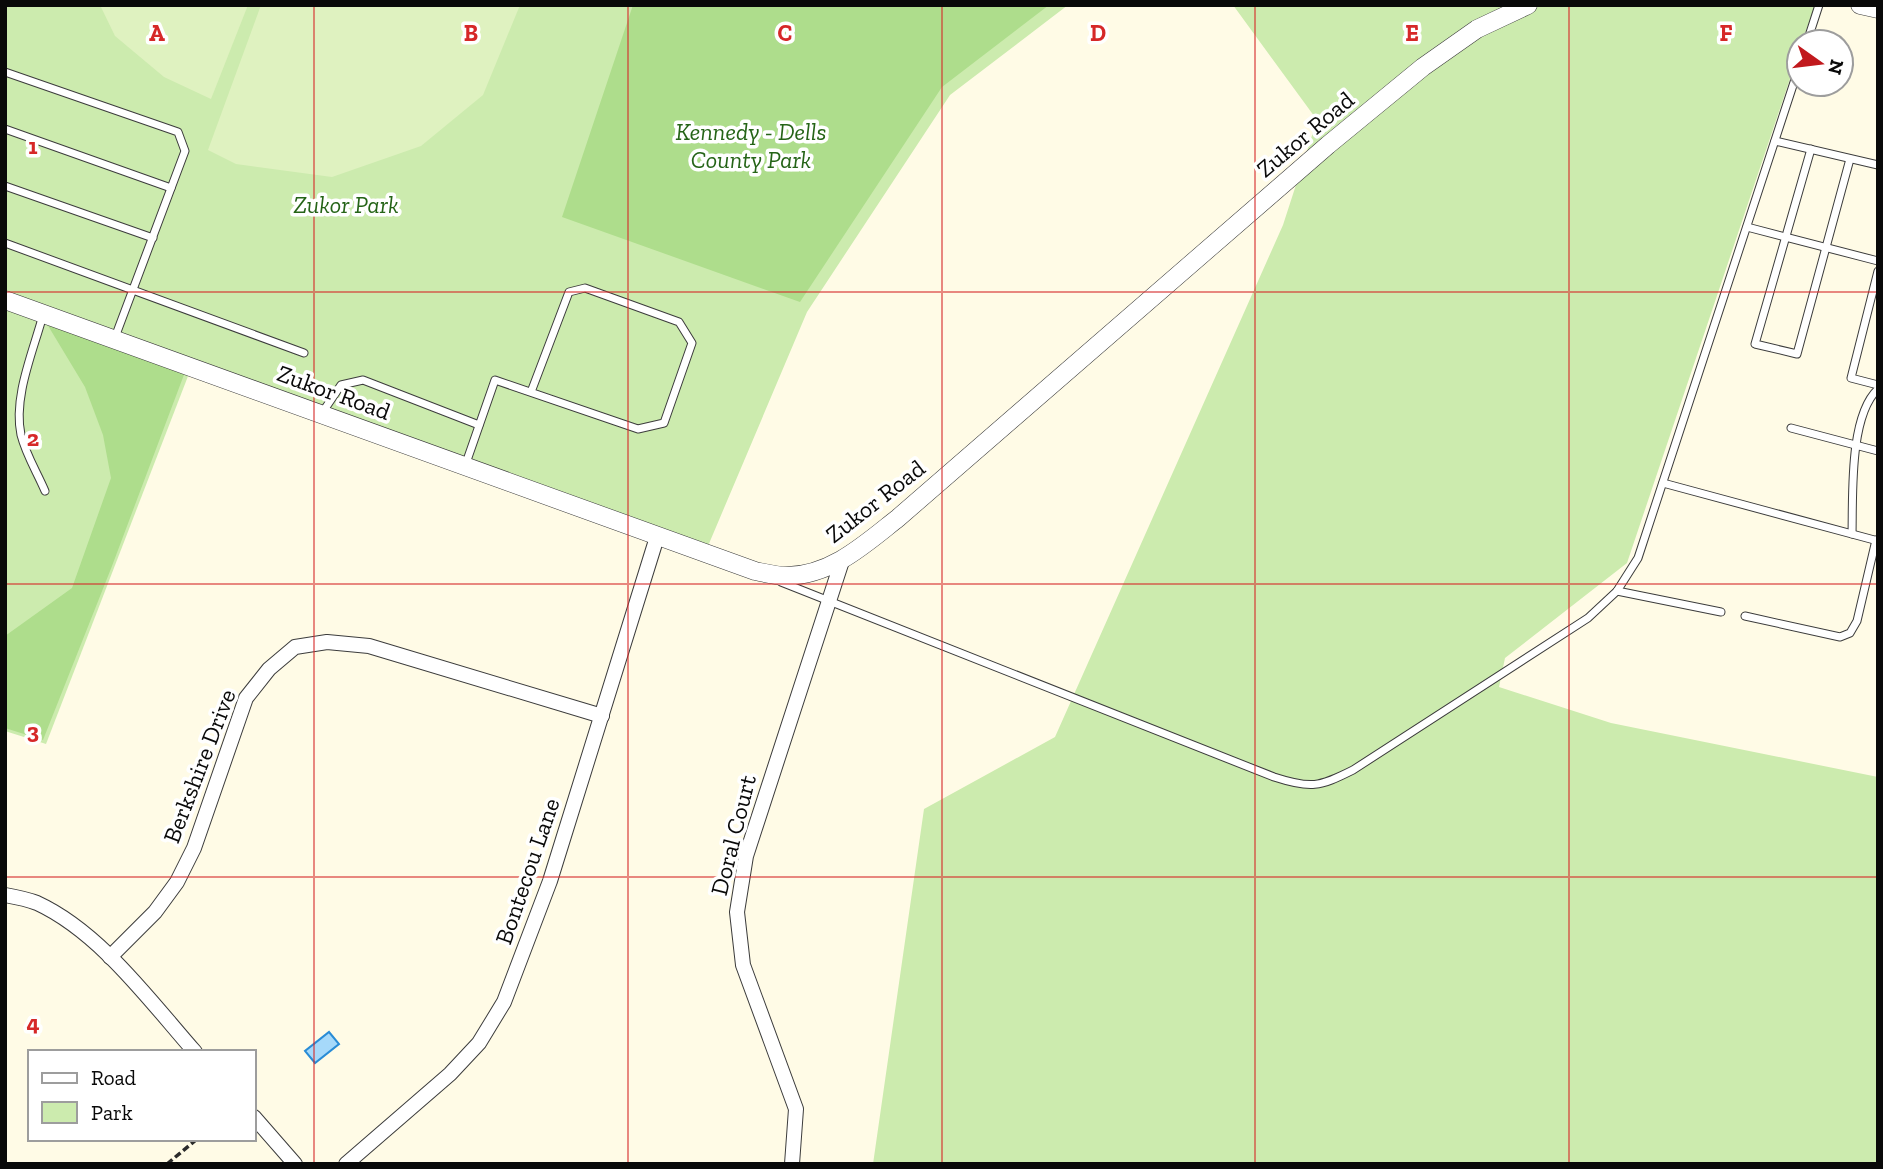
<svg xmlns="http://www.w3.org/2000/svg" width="1883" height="1169" font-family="'Zilla Slab',serif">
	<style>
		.green { fill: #ccebae }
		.forest { fill: #aedd8c }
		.pitch { fill: #dff2c0 }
		.water { fill: #a6d9fa; stroke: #298cd6; stroke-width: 2 }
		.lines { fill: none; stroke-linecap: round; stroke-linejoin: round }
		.service-casing { stroke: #3c3c3c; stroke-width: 9 }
		.minor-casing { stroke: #3c3c3c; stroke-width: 16 }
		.tertiary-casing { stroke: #3c3c3c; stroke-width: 19 }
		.path { stroke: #2b2b2b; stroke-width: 3.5; stroke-dasharray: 7 3.5; stroke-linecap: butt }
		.service { stroke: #fff; stroke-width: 7 }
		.minor { stroke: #fff; stroke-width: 14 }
		.tertiary { stroke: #fff; stroke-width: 18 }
		.grid { fill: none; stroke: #d62828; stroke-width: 2; stroke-opacity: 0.55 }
		.labels { text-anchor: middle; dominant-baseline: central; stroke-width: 7; stroke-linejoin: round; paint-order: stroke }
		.park-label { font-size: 24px; font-style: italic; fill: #256417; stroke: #fff }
		.street-label { font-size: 24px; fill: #090909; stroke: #fff }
		.grid-label { font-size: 23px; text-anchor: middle; font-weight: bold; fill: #d62828; stroke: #fff; stroke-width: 7; stroke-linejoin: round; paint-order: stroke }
	</style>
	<rect width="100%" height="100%" fill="#fffbe6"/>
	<g class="green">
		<path d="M5,5H1068L950,95L807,312L708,546L5,294Z"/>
		<path d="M1233,5H1815L1802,42H1799V52L1627,563L1505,658L1499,687L1611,723L1878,777V1164H873L924,809L1055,737L1283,225L1317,120Z"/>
		<path d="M5,306L190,371L46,744L5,731Z"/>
	</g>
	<g class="forest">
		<path d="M633,5H1049L942,87L800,302L562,217Z"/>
		<path d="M47,324L185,372L112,566L43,740L5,728V636L72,588L111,478L103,435L85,387Z"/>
	</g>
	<g class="pitch">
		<path d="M100,5H248L211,99L164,77L115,36Z"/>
		<path d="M261,5H520L483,95L421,146L332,177L236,164L208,150Z"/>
	</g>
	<path class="water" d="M329,1032L339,1044L315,1063L305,1051Z"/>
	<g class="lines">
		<defs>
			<g id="service">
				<path d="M1807,42L1819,5"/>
				<path d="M5,72L178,132L185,151L114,340"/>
				<path d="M5,129L171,188"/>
				<path d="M1775,141L1878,165"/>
				<path d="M1811,149L1755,344L1797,354L1850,159"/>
				<path d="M5,186L153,238"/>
				<path d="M1747,227L1878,261"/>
				<path d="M5,243L304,353"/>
				<path d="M1878,271L1851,378L1878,385"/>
				<path d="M43,315C33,352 13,397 21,435C26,455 37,472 45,491"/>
				<path d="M322,413L341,385L363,380L479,425"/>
				<path d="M1791,428L1878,451"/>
				<path d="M465,466L495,380L638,429L664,423L692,343L679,322L585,288L569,292L531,392"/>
				<path d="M1663,483L1878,541"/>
				<path d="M1852,534C1853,496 1849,416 1878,389"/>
				<path d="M781,582L1274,777C1311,789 1319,787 1353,770L1588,618L1617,591L1638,558L1799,67"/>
				<path d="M1617,591L1721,612"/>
				<path d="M1745,616L1840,637L1850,633L1857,621L1876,540"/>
			</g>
			<g id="minor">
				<path d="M5,895C16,897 27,899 37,903C100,932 150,1001 195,1052"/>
				<path d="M110,957L155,912L177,882L194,848L246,698L269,669L295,647L327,642L369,646L602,716"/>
				<path d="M254,1117L295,1164"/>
				<path d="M346,1164L450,1074L479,1043L504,1002L550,881L657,537"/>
				<path d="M792,1164L796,1109L743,965L737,912L746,856L842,561"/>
			</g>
			<g id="tertiary">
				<path d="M1860,5L1878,9"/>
				<path d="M5,300L755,571C765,573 777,576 787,576C832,575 865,544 898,518L1328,145L1423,67L1477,29L1528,5"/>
			</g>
		</defs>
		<use href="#service" class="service-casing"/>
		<use href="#minor" class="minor-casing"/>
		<use href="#tertiary" class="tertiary-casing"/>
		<path class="path" d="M167,1164L197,1139"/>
		<use href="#service" class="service"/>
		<use href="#minor" class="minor"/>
		<use href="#tertiary" class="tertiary"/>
	</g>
	<path class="grid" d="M314,5V1164M628,5V1164M942,5V1164M1255,5V1164M1569,5V1164M5,292H1878M5,584H1878M5,877H1878"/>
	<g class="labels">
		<g class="park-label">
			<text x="751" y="131">Kennedy - Dells<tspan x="751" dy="28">County Park</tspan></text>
			<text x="346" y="204">Zukor Park</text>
		</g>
		<g class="street-label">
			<text transform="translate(1305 134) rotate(-40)">Zukor Road</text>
			<text transform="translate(334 392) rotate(20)">Zukor Road</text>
			<text transform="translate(875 501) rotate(-38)">Zukor Road</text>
			<text transform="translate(199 766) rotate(-69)">Berkshire Drive</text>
			<text transform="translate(733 835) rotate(-76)">Doral Court</text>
			<text transform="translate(527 871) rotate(-71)">Bontecou Lane</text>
		</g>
	</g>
	<g class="grid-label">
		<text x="157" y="41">A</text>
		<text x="471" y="41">B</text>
		<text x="785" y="41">C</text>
		<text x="1098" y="41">D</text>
		<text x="1412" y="41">E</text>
		<text x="1726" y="41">F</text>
		<text x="33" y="154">1</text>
		<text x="33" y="446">2</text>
		<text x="33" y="739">3</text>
		<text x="33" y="1031">4</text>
	</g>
	<rect width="1883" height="1169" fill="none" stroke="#090909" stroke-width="14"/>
	<rect x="28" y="1050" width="228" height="91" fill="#ffffff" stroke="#9d9d9d" stroke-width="2"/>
	<rect x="42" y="1073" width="35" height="10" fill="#ffffff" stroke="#9d9d9d" stroke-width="2"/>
	<text x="91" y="1085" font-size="21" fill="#090909">Road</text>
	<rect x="42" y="1102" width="35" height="21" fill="#ccebae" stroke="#9d9d9d" stroke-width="2"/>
	<text x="91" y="1120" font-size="21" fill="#090909">Park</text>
	<g transform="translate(1820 63) rotate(104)"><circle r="33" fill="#ffffff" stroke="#9d9d9d" stroke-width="2"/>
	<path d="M0-5L12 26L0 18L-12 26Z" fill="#c1191d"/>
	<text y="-10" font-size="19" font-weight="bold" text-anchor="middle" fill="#090909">N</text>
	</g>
</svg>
